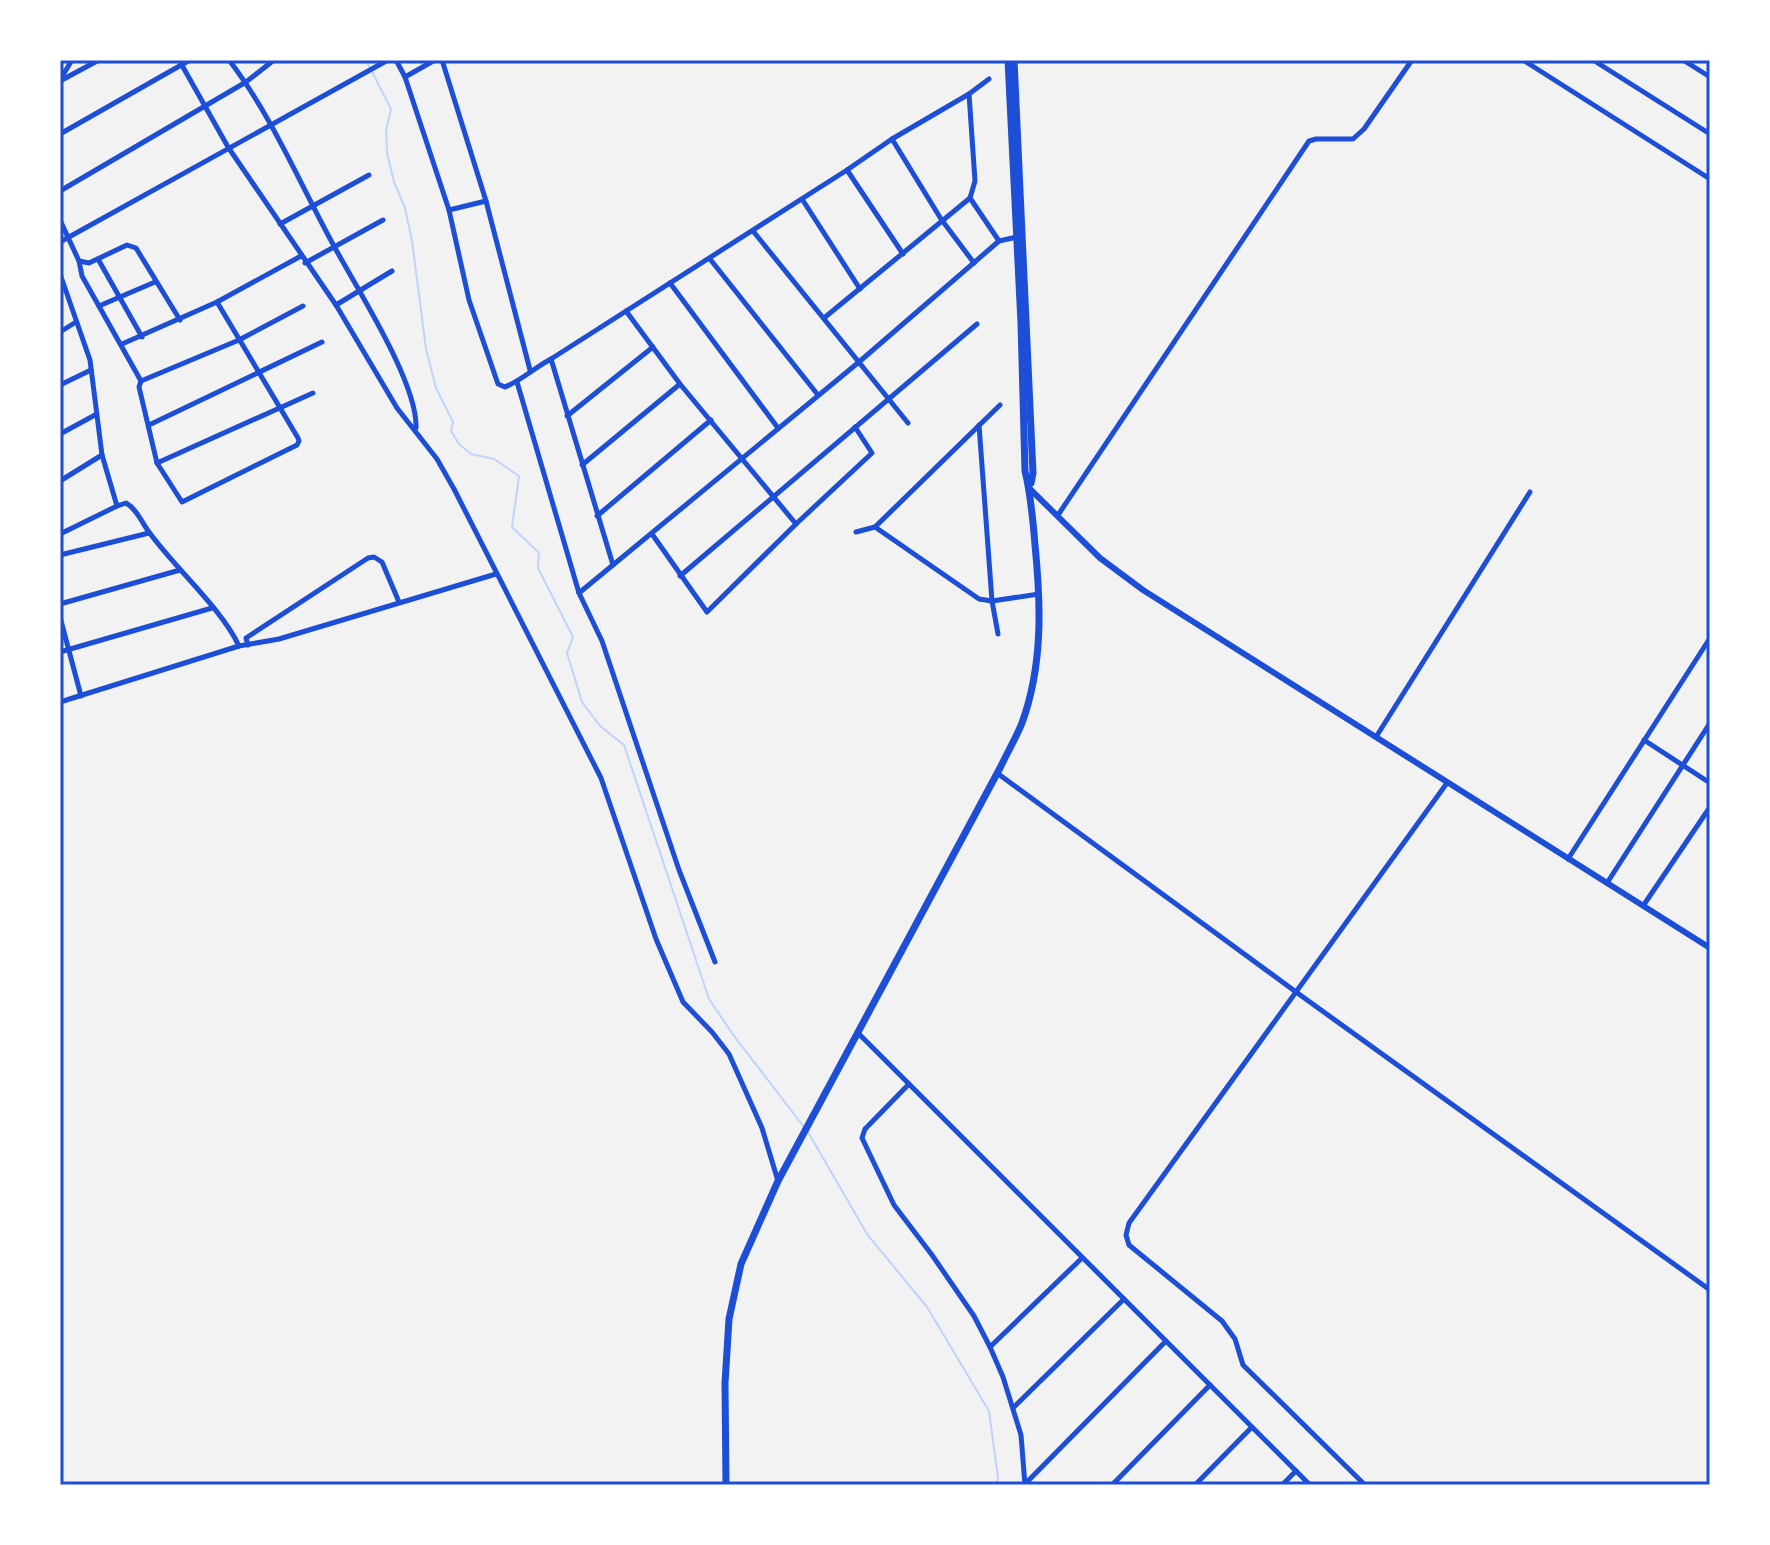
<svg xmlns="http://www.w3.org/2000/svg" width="1770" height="1545" font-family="'PT Sans Narrow',sans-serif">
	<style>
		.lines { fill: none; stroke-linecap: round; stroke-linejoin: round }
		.stream { stroke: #bfd3fe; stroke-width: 2 }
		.minor { stroke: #1d4ed8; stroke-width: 5 }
		.tertiary { stroke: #1d4ed8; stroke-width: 6 }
		.secondary { stroke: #1d4ed8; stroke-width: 7 }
		.neatline { fill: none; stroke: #1d4ed8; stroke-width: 3 }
	</style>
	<rect width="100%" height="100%" fill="#f2f2f2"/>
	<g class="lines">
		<g class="stream">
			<path d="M366,60L391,109L386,131L387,153L394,182L405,208L412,241L426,349L436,388L453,422L451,431L459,444L471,454L494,459L519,476L512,527L539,553L538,568L573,637L567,653L582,702L600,726L624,745L709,999L734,1036L804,1127"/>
			<path d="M808,1132L867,1234L927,1307L989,1411L998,1478L996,1485"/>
		</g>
		<g class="minor">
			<path d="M179,60L228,147L336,305L397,408L437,459L454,489L601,778L656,939L683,1002L712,1032L729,1054L762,1128L778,1181"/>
			<path d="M229,60C272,116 300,184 334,246C357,289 418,383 416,428"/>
			<path d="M396,60L405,77L449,210L469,300L498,384L505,387C522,380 534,368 551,359L847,170L892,139L969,94L989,79"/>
			<path d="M442,60L486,201L530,370"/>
			<path d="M1523,60L1710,179"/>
			<path d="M1593,60L1710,134"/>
			<path d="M1683,60L1710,77"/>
			<path d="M405,77L435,60"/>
			<path d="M60,80L72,60"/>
			<path d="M60,81L99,60"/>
			<path d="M969,94L975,181L970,198L999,241"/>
			<path d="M60,134L190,60"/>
			<path d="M892,139L941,219L974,263"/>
			<path d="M847,170L903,254"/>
			<path d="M60,191L246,82L274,60"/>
			<path d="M802,199L860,289"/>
			<path d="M449,210L486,201"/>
			<path d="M60,220L79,261L89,263L127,245L136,248L180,320"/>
			<path d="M280,224L369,175"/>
			<path d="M753,231L908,423"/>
			<path d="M60,242L388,60"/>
			<path d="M98,259L142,337"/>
			<path d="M710,259L818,395"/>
			<path d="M79,261L82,276L141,381"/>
			<path d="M305,263L383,220"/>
			<path d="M60,274L90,360L102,455L117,506"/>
			<path d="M670,283L778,428"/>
			<path d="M217,302L298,438L299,441L297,445L182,502L157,463L139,387L141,381L239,340L303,306"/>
			<path d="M336,305L392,271"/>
			<path d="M99,306L155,282"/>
			<path d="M626,311L680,384L796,524L872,453L855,427"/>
			<path d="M824,318L970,198"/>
			<path d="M60,332L76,322"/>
			<path d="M122,344L217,302L301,256"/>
			<path d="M551,359L613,565"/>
			<path d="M517,382L579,593L602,641L679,870L715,962"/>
			<path d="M60,385L91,370"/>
			<path d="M567,416L653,347"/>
			<path d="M149,425L322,342"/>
			<path d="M979,425L992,601L998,634"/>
			<path d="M60,434L95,415"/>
			<path d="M157,463L313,393"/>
			<path d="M582,465L680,384"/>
			<path d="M60,481L102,455"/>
			<path d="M1058,515L1309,141L1316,139H1353L1364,129L1412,60"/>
			<path d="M597,516L711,420"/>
			<path d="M875,527L979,599L992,601L1039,594"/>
			<path d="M856,532L875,527L1000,405"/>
			<path d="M60,534L117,506L126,503C137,509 142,523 149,532C174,567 222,609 239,646L60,702"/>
			<path d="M652,534L707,612L796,524"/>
			<path d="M60,555L149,533"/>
			<path d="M680,576L977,324"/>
			<path d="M579,593L859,362L999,241L1017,237"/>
			<path d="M60,604L180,570"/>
			<path d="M60,617L81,696"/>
			<path d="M248,645L246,638L368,558L374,557L382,562L399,602"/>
			<path d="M239,646L279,639L496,574"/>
			<path d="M60,652L212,608"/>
			<path d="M1376,737L1530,492"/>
			<path d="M1644,740L1710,783"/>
			<path d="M997,773L1296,992L1710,1290"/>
			<path d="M1568,859L1710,638"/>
			<path d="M1607,883L1710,723"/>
			<path d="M1643,906L1710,807"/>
			<path d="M858,1033L1310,1485"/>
			<path d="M909,1084L865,1129L862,1138L894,1205L932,1255L974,1316L990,1347L1003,1377L1021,1435L1025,1485"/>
			<path d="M990,1347L1082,1258"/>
			<path d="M1013,1408L1124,1299"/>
			<path d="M1026,1483L1166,1341"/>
			<path d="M1112,1485L1210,1385"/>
			<path d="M1195,1485L1251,1428"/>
			<path d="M1282,1485L1296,1471"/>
			<path d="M1365,1485L1243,1365L1235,1339L1222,1321L1129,1245L1126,1235L1129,1223L1447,783"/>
		</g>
		<path class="tertiary" d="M1030,489L1100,558L1143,590L1710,948"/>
		<g class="secondary">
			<path d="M1014,60L1033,473L1031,483"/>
			<path d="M726,1485L725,1383L729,1319L741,1264L778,1181L1000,768C1007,753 1016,738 1022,723C1043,665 1041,605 1035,545C1033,520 1031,495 1025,471L1021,323L1008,60"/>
		</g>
	</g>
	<rect width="1770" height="1545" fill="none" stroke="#ffffff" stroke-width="124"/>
	<rect x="62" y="62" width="1646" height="1421" class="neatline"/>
</svg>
